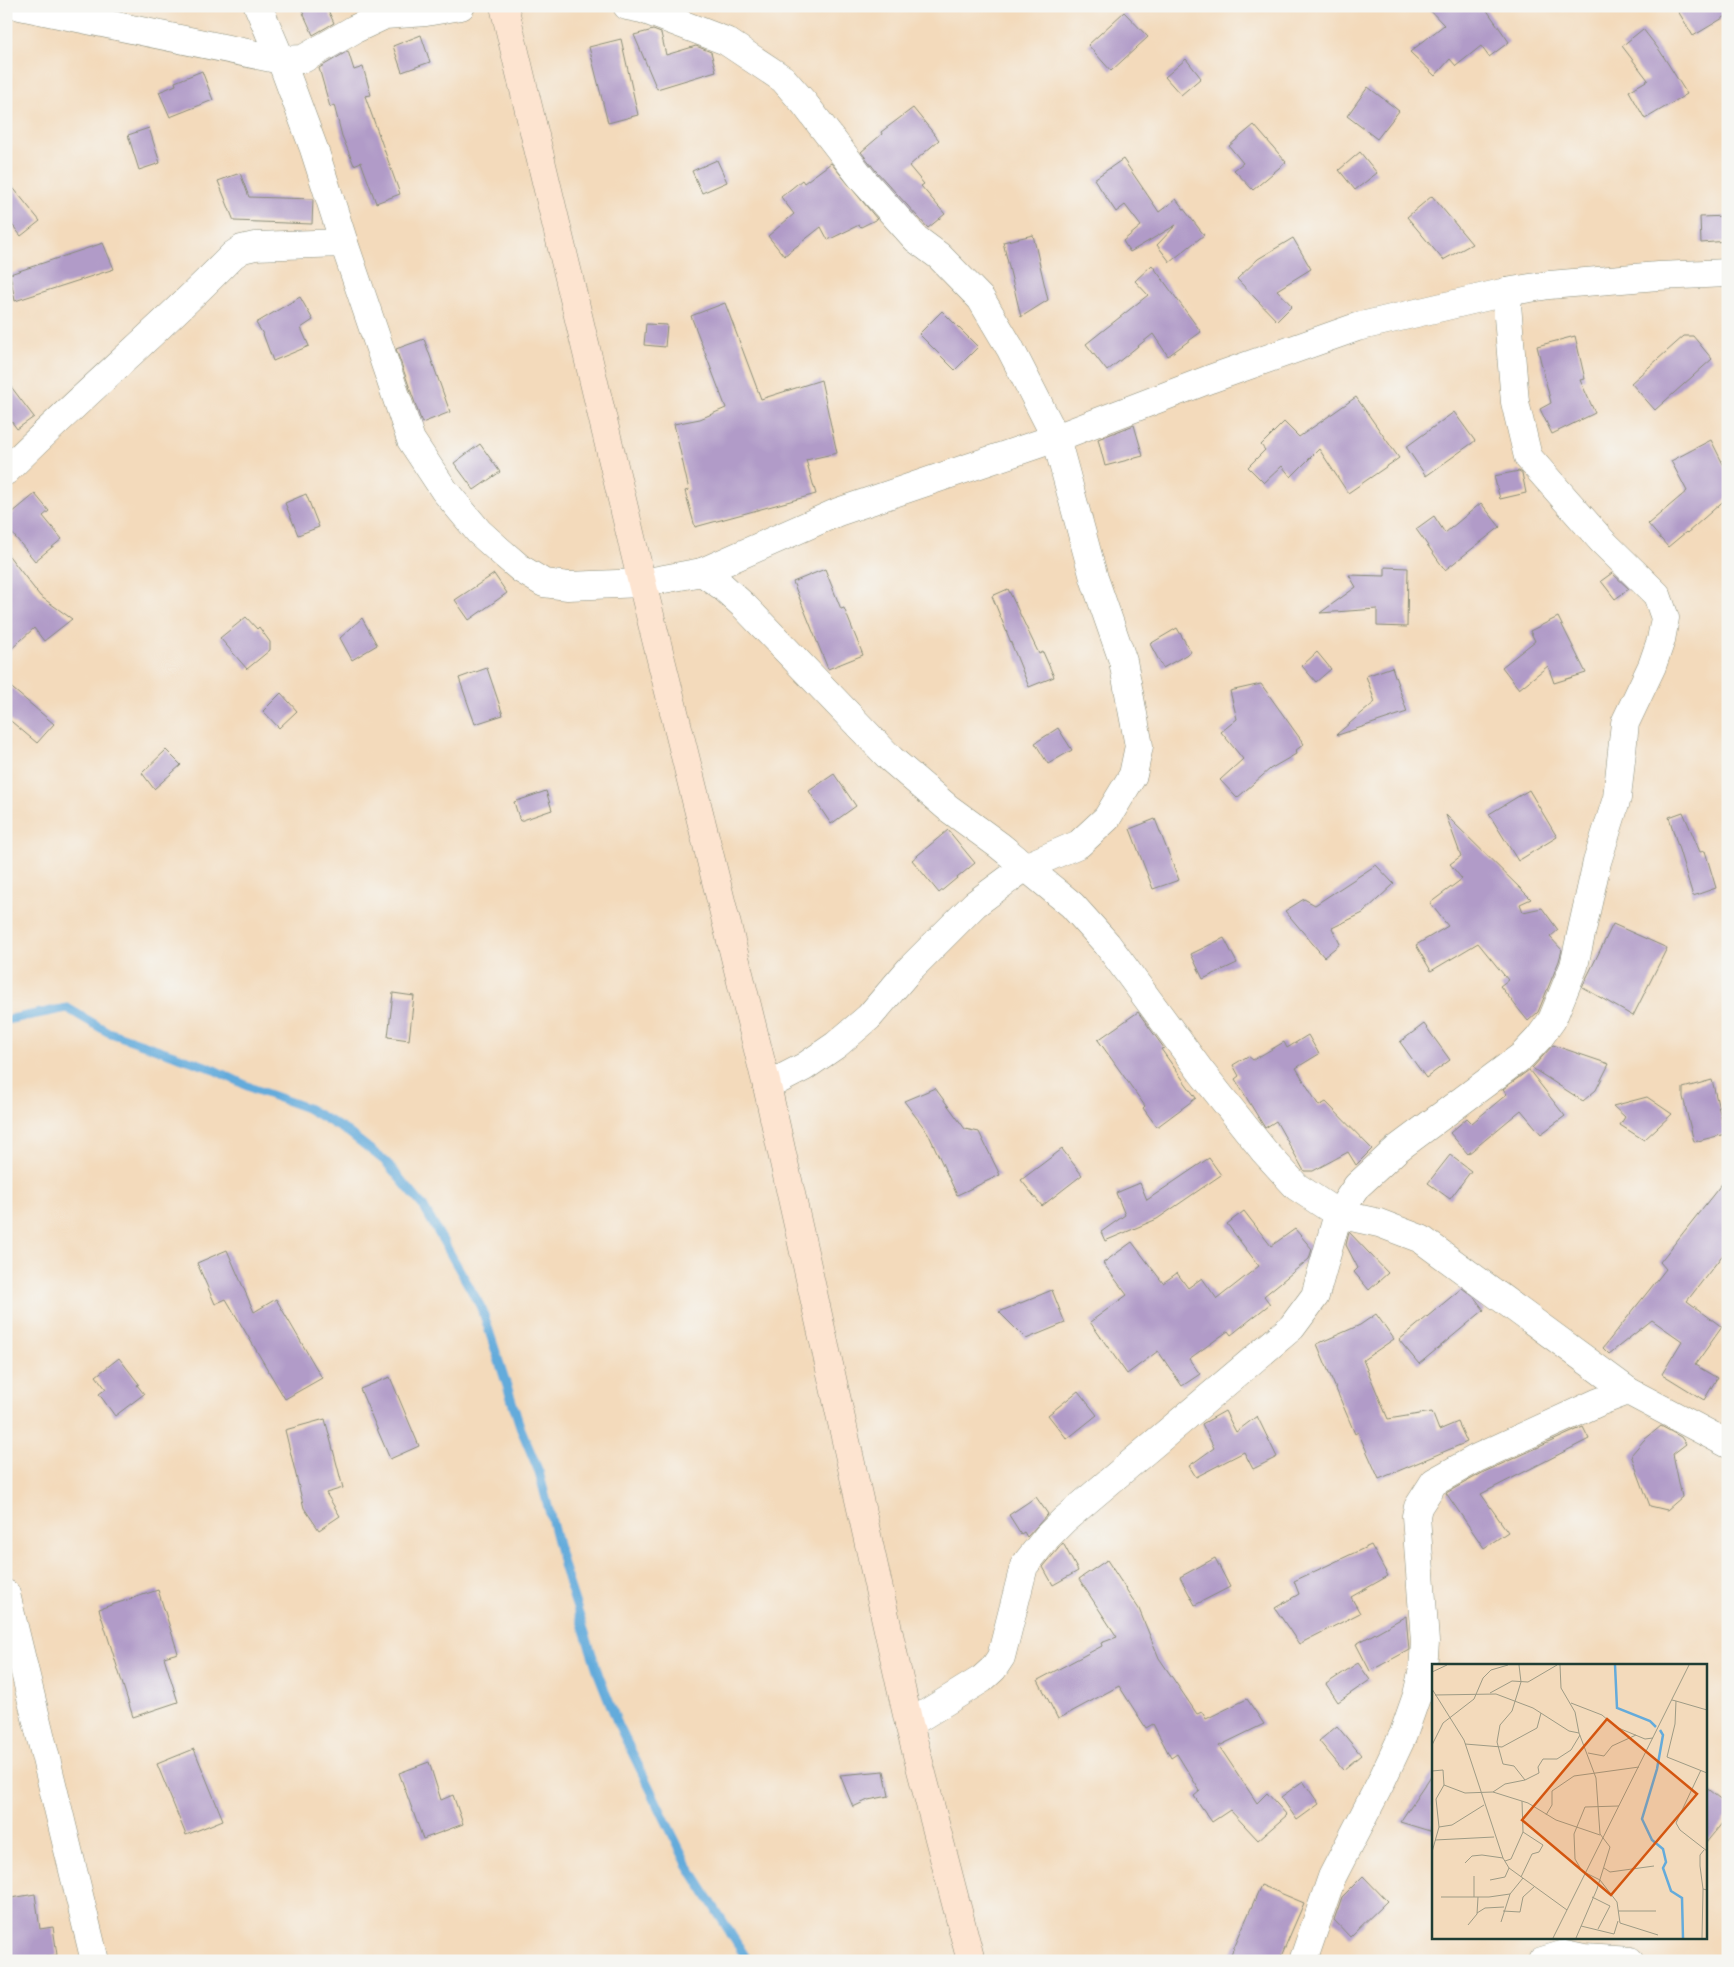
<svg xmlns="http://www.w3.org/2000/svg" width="1734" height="1967" font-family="'Balsamiq Sans',sans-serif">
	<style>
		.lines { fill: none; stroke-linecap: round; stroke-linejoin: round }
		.stream { stroke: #64abdb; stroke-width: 9 }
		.building { fill: #b19bc8 }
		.minor-casing { stroke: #898c78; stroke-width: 29 }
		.secondary-casing { stroke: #898c78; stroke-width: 29 }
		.minor { stroke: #fff; stroke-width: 28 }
		.secondary { stroke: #fde4d0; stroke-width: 28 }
		.inset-river { fill: none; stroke: #64abdb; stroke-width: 2.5 }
		.inset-road { fill: none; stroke: #9e9b85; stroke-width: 1 }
		.view { fill: #d45610; fill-opacity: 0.15; stroke: #d45610; stroke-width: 2.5 }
		.inset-edge { fill: none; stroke: #1f3d34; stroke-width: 2.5 }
	</style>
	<rect width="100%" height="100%" fill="#f6f6f2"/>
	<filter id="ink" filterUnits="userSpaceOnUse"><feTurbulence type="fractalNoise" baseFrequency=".02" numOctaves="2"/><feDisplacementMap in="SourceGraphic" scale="10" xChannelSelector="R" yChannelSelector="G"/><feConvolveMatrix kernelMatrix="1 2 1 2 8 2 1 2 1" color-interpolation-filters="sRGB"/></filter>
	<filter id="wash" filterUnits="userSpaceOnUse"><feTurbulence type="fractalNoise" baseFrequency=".0096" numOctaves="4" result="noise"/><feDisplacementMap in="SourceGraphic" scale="20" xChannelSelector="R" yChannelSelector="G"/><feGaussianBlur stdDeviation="1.12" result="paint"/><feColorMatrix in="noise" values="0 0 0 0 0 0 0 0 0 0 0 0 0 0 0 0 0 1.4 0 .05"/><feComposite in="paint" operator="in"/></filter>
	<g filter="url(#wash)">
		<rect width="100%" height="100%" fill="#f3dabb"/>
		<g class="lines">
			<path class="stream" d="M6,1020L67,1008L108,1032L208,1067L254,1089L307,1108L348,1132L386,1162L423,1206L482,1309L521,1429L539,1472L564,1568L599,1676L618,1724L687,1864L748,1961"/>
		</g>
		<g id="blocks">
			<g class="building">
				<path d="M300,6H326L334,23L313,35Z"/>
				<path d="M1426,6H1484L1509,42L1489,57L1481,46L1456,66L1450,59L1435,76L1410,52L1444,25Z"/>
				<path d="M1675,6H1728V15L1693,36Z"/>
				<path d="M1124,12L1148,37L1111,71L1088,45Z"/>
				<path d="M1643,29L1660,51L1687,94L1645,119L1629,91L1648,80L1622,46Z"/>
				<path d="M653,30L661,33L666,55L696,46L711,52L716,71L657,89L634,35Z"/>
				<path d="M421,35L430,62L402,72L393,46Z"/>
				<path d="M621,39L638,115L608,123L589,47Z"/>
				<path d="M348,51L354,70L363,67L371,95L365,96L400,194L376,203L361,162L354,165L342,136L334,105L330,107L319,68Z"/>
				<path d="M1186,59L1201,78L1181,95L1165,77Z"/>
				<path d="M202,71L213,100L170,117L159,92L176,85L175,82Z"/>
				<path d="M1368,87L1399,111L1377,139L1347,116Z"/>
				<path d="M913,108L939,140L909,166L924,184L921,186L945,214L928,228L876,171L861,152L882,134L881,132Z"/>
				<path d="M1254,125L1286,162L1253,190L1234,170L1243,163L1229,146Z"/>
				<path d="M149,128L160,163L139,170L128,135Z"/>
				<path d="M1360,152L1377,173L1355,190L1339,170Z"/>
				<path d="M1123,159L1159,212L1176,199L1204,235L1170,262L1157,245L1176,225L1130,252L1123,241L1141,226L1125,205L1116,212L1094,179Z"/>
				<path d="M717,160L727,182L702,193L692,171Z"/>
				<path d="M831,163L877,219L861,227L859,225L828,240L821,227L784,256L768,236L794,214L781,197L802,180L804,183Z"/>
				<path d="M240,173L249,197L313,199L312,224L234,221L218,181Z"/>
				<path d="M6,179L40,221L21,236L6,217Z"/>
				<path d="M1432,196L1472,244L1443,260L1407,217Z"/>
				<path d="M1728,216V241L1701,243L1700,217Z"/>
				<path d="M1033,235L1048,300L1021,317L1003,242Z"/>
				<path d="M1293,238L1311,269L1277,290L1292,306L1277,321L1237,279L1258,259Z"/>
				<path d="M103,243L114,269L15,301L10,274Z"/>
				<path d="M1152,265L1201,332L1168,356L1153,334L1107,371L1086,344L1148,295L1135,281Z"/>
				<path d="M300,297L313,320L301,328L309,346L273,361L263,334L256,323Z"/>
				<path d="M725,303L761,399L821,380L837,453L806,460L816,494L695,527L685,491L689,490L674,424L700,419L726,408L691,316Z"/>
				<path d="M942,311L978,347L955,370L919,334Z"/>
				<path d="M646,324L667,325L665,347L644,345Z"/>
				<path d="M1575,336L1585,379L1580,380L1595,413L1552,434L1540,409L1551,403L1537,346Z"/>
				<path d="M1684,336H1693L1712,359L1655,410L1631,383Z"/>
				<path d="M424,339L450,412L422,423L396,349Z"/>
				<path d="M6,380L34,417L17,429L6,414Z"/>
				<path d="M1356,397L1399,458L1348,493L1319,449L1291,477L1282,466L1264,483L1248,467L1265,450L1261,445L1284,422L1299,437Z"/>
				<path d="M1454,412L1475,441L1426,476L1406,447Z"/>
				<path d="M1134,425L1143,456L1105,466L1098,439Z"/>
				<path d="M1711,440L1728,474V497L1687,533L1686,532L1668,547L1648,524L1687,491L1671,461Z"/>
				<path d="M480,444L500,472L474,490L454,463Z"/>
				<path d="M1519,471L1522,473L1526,493L1500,499L1494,476Z"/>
				<path d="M35,494L49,511L43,516L62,539L35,561L6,526V518Z"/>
				<path d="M306,494L319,527L298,535L285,503Z"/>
				<path d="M1481,503L1500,527L1445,570L1416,529L1434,516L1445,533Z"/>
				<path d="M6,552L40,596L72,619L44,641L34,628L6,654Z"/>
				<path d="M1385,567L1408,568L1407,627L1377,626V609L1320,613L1356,587L1349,575L1385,576Z"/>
				<path d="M825,569L841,609L844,608L863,655L828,669L793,582Z"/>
				<path d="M1612,573L1629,589L1615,599L1601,581Z"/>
				<path d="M494,574L507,593L469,620L455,600Z"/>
				<path d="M1008,589L1039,654L1043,652L1054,677L1029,687L992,596Z"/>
				<path d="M246,617L257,629L259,627L270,642V650L247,669L220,638Z"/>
				<path d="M1558,617L1586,673L1554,683L1548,666L1519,689L1502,667L1535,641L1530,631Z"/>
				<path d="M362,618L377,645L352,660L340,638Z"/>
				<path d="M1177,628L1191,652L1163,668L1150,644Z"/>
				<path d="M1317,652L1331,669L1316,682L1302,666Z"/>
				<path d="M1392,667L1407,712L1338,735L1337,734L1375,702L1366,676Z"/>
				<path d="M487,668L503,715L475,724L459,678Z"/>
				<path d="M6,683L54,724L37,743L6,717Z"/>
				<path d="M1261,684L1304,744L1295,751L1296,754L1270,769L1237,798L1220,780L1243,759L1221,732L1237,719L1230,691Z"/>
				<path d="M281,693L297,711L279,728L263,711Z"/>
				<path d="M1058,728L1072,750L1048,764L1035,743Z"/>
				<path d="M166,750L181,765L154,789L142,773Z"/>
				<path d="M834,774L856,806L831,824L809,791Z"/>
				<path d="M1529,790L1557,837L1518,861L1489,814Z"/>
				<path d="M546,791L552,810L520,821L514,802Z"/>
				<path d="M1683,812L1700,852L1705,851L1716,888L1693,896L1669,817Z"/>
				<path d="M1446,815L1531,899L1520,904L1523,912L1542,908L1558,930L1550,937L1562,950L1559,961L1538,1012L1528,1021L1500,986L1508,980L1478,943L1431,971L1416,945L1448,926L1430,903L1462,879L1450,864L1461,856Z"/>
				<path d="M1155,819L1179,880L1153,889L1130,829Z"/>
				<path d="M948,830L975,863L939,893L912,860Z"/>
				<path d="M1376,865L1394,884L1363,913L1332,928L1340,944L1324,957L1285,911L1304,899L1315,905Z"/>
				<path d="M1613,924L1667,948L1633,1016L1582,987Z"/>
				<path d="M1224,938L1237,963L1203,979L1191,954Z"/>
				<path d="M393,993L414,996L409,1040L388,1037Z"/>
				<path d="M1138,1012L1164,1048L1161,1049L1196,1098L1157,1127L1143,1108L1145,1106L1098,1040Z"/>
				<path d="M1424,1024L1450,1060L1426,1078L1400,1042Z"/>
				<path d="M1308,1035L1319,1054L1296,1068L1319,1106L1326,1102L1372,1149L1356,1165L1348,1152L1313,1171H1304L1276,1121L1265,1128L1235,1079L1239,1076L1233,1065L1248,1056L1253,1060L1284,1042L1287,1048Z"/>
				<path d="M1553,1045L1609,1064L1596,1090L1583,1101L1532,1068Z"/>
				<path d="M1529,1070L1565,1116L1541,1134L1521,1110L1468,1154L1450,1133L1467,1118L1472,1123L1507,1094L1503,1089Z"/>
				<path d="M1712,1080L1725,1134L1694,1142L1683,1097V1088Z"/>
				<path d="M935,1088L965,1129L979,1132L1000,1175L957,1195L928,1133L904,1101Z"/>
				<path d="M1647,1097L1672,1114L1644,1140L1620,1125L1625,1117L1613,1106Z"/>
				<path d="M1062,1149L1082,1175L1042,1206L1021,1180Z"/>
				<path d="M1450,1155L1471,1171L1450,1199L1428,1183Z"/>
				<path d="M1209,1158L1221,1175L1157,1219L1105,1241L1101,1232L1125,1215L1116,1193L1140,1183L1147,1200Z"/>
				<path d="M1728,1176V1248L1687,1301L1722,1327L1695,1365L1717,1378L1704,1400L1662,1374L1682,1341L1652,1320L1609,1354L1603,1348L1666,1269L1660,1262Z"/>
				<path d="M1244,1211L1271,1246L1295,1229L1312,1249L1309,1259L1264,1296L1270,1304L1231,1335L1228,1331L1189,1359L1200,1374L1182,1386L1158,1351L1127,1374L1090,1322L1127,1295L1103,1263L1132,1242L1163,1283L1177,1273L1188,1288L1202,1278L1217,1299L1259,1266L1227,1224Z"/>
				<path d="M1349,1232L1388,1273L1369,1290L1354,1272L1358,1268L1346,1245Z"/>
				<path d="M227,1250L254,1312L276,1299L322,1378L285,1399L226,1299L215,1304L197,1263Z"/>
				<path d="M1462,1288L1474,1297L1484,1310L1419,1364L1399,1340Z"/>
				<path d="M1052,1290L1065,1323L1026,1339L999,1312Z"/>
				<path d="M1376,1314L1394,1339L1363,1360L1388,1419L1432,1412L1439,1430L1458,1422L1467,1442L1379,1479L1358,1432L1355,1434L1317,1344L1360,1325Z"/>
				<path d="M119,1358L139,1384L137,1385L144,1394L115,1416L99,1394L106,1389L96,1376Z"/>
				<path d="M390,1377L419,1446L390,1459L360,1389Z"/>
				<path d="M1078,1391L1097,1415L1067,1439L1048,1415Z"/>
				<path d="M1225,1411L1236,1432L1257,1416L1277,1457L1253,1469L1244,1452L1196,1477L1189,1466L1214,1448L1202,1424Z"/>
				<path d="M325,1419L343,1488L326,1493L340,1516L319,1530L304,1508L285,1430Z"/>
				<path d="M1661,1426L1681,1437L1686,1444L1673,1454L1682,1497L1667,1510L1650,1506L1631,1455L1644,1440Z"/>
				<path d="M1583,1427L1589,1439L1481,1494L1508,1532L1484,1548L1446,1493L1484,1472Z"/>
				<path d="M1036,1497L1048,1514L1027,1537L1024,1532L1021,1534L1009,1515Z"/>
				<path d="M1063,1543L1078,1571L1053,1585L1043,1567Z"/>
				<path d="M1371,1545L1388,1576L1351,1597L1360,1613L1299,1644L1275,1608L1299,1594L1294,1581Z"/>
				<path d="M1215,1558L1230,1587L1195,1605L1180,1577Z"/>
				<path d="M1107,1560L1139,1609L1159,1658L1197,1714L1202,1712L1206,1719L1247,1699L1264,1724L1219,1746L1257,1803L1267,1793L1287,1815L1258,1840L1230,1810L1212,1822L1194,1796L1200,1791L1177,1754L1171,1758L1153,1724L1146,1728L1119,1686L1058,1719L1038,1680L1102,1646L1101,1643L1117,1637L1079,1579Z"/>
				<path d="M158,1590L178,1653L164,1657L178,1702L133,1717L99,1609Z"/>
				<path d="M1406,1616L1409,1650L1370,1671L1356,1644Z"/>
				<path d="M1358,1663L1370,1680L1338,1702L1326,1684Z"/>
				<path d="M1337,1726L1361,1755L1343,1770L1319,1741Z"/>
				<path d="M194,1749L223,1820L186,1835L157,1764Z"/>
				<path d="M429,1762L441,1800L453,1795L463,1824L423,1839L399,1773Z"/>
				<path d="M884,1771L889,1796L868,1800L853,1807L840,1775Z"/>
				<path d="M1433,1773V1832L1400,1822Z"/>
				<path d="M1303,1781L1319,1804L1297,1820L1281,1797Z"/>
				<path d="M1705,1787L1728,1805V1816L1705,1844Z"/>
				<path d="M1363,1876L1387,1901L1350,1937L1334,1920L1342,1897Z"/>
				<path d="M1261,1885L1304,1903L1279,1961H1228Z"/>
				<path d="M35,1894L40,1929L53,1927L57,1955L21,1961H9L6,1943V1899Z"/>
			</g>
		</g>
	</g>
	<g filter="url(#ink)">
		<use href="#blocks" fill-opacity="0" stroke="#898c78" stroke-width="1"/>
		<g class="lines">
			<defs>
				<g id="minor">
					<path d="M20,6L281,60L303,59L355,29L385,15L426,12L461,6"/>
					<path d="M258,6L281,60L314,149L344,243L411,440L444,490L479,532L499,550L521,569L544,583L568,586L642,583L702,572L722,586L744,606L891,759L948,808L1000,846L1072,905L1107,944L1202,1073L1264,1151L1297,1187L1338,1214L1379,1223L1421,1239L1628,1391L1728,1444"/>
					<path d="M627,6L642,9L726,41L783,79L804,103L864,181L916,239L939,256L981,299L1010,348L1056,438L1094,578L1123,661L1139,746L1133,775L1107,818L1079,844L1025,867L975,904L910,969L869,1017L836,1045L804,1067L767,1086"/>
					<path d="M6,471C80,397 160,330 233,255L242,249L255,246L344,243"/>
					<path d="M702,572L838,512L1056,438L1210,379L1357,327L1506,292L1549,285L1658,276L1728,273"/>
					<path d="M6,1594L95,1961"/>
					<path d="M909,1724L982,1679L993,1669L1001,1657L1024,1566L1047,1537L1064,1520L1292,1327L1315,1296L1338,1214L1357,1186L1397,1149L1522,1056L1539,1038L1552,1020L1574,966L1597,862L1617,798L1625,723L1652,666L1661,640L1665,618L1657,595L1602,541L1528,457L1515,402L1506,292"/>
					<path d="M1303,1961L1332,1877L1380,1784L1403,1735L1417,1695L1423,1669L1425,1642L1416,1516L1418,1507L1434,1482L1477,1458L1599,1402L1628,1391"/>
					<path d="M1542,1961L1565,1954L1584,1958L1631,1961"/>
				</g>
				<path id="secondary" d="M504,6L642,583L767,1086L909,1724L971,1961"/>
			</defs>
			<use href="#minor" class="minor-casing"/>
			<use href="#secondary" class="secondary-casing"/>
			<use href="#minor" class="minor"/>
			<use href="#secondary" class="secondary"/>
		</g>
	</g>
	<g transform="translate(1432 1664)">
		<rect width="275" height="275" fill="#f3dabb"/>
		<path class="inset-river" d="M183,1L185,44L218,57L224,63M228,66L231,71L225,105L210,155L220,176L231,185L234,198L231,204L239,227L250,234L251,274"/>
		<path class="inset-road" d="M128,1L129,24L143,48L147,69L164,114L168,170L178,183L165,225L144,274M0,8L15,1M0,25L32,76L71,194L77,204L135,246M58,29L80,17L96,18L125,1M3,31L64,30L101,44L137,67L147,69M240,36L244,37L243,60L235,93L275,109M244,37L275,46M139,39L170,51L184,63L213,75L221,74M33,80L70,83L105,64L109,49M0,81L11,59L42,35L51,14L59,6L76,1M156,89L172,92L180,82L204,71M269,106L244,159L248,166L275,187M0,107L11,106L12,121L4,135L7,163L0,188M93,116L107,109L106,103L111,95H125L139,86L148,71M12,121L33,129L61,128L96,139L124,156L168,171M61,128L73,120L93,116L82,102L71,100L65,78L68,61L80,47L89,18L87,1M187,142L153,143L142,170L143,195L150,207L168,216L185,238L188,259L226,271M114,151L120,141V127L142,112L207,103M7,163L20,161L52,141M3,176L62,173M272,186L268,191V202L271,225L275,226M73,197L79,195L91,168L90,137M33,199L40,192L50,191L71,194M172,204L178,208L222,202M89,213L100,190L107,188L111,181L91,168M58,216L73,213L77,204M9,233H57L78,230L91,214M42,233V212M160,233L178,242L166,265M71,247L88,248L91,233L102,223M186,247H224M45,249L53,244L72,243M69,258L78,230M36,261L45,250L46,233M149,262L182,270L186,257M121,274L257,1M270,274L271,225"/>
		<path class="view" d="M175,55L265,130L179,231L90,156Z"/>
		<rect width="275" height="275" class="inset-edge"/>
	</g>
	<rect width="1734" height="1967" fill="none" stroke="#f6f6f2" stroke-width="25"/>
</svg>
